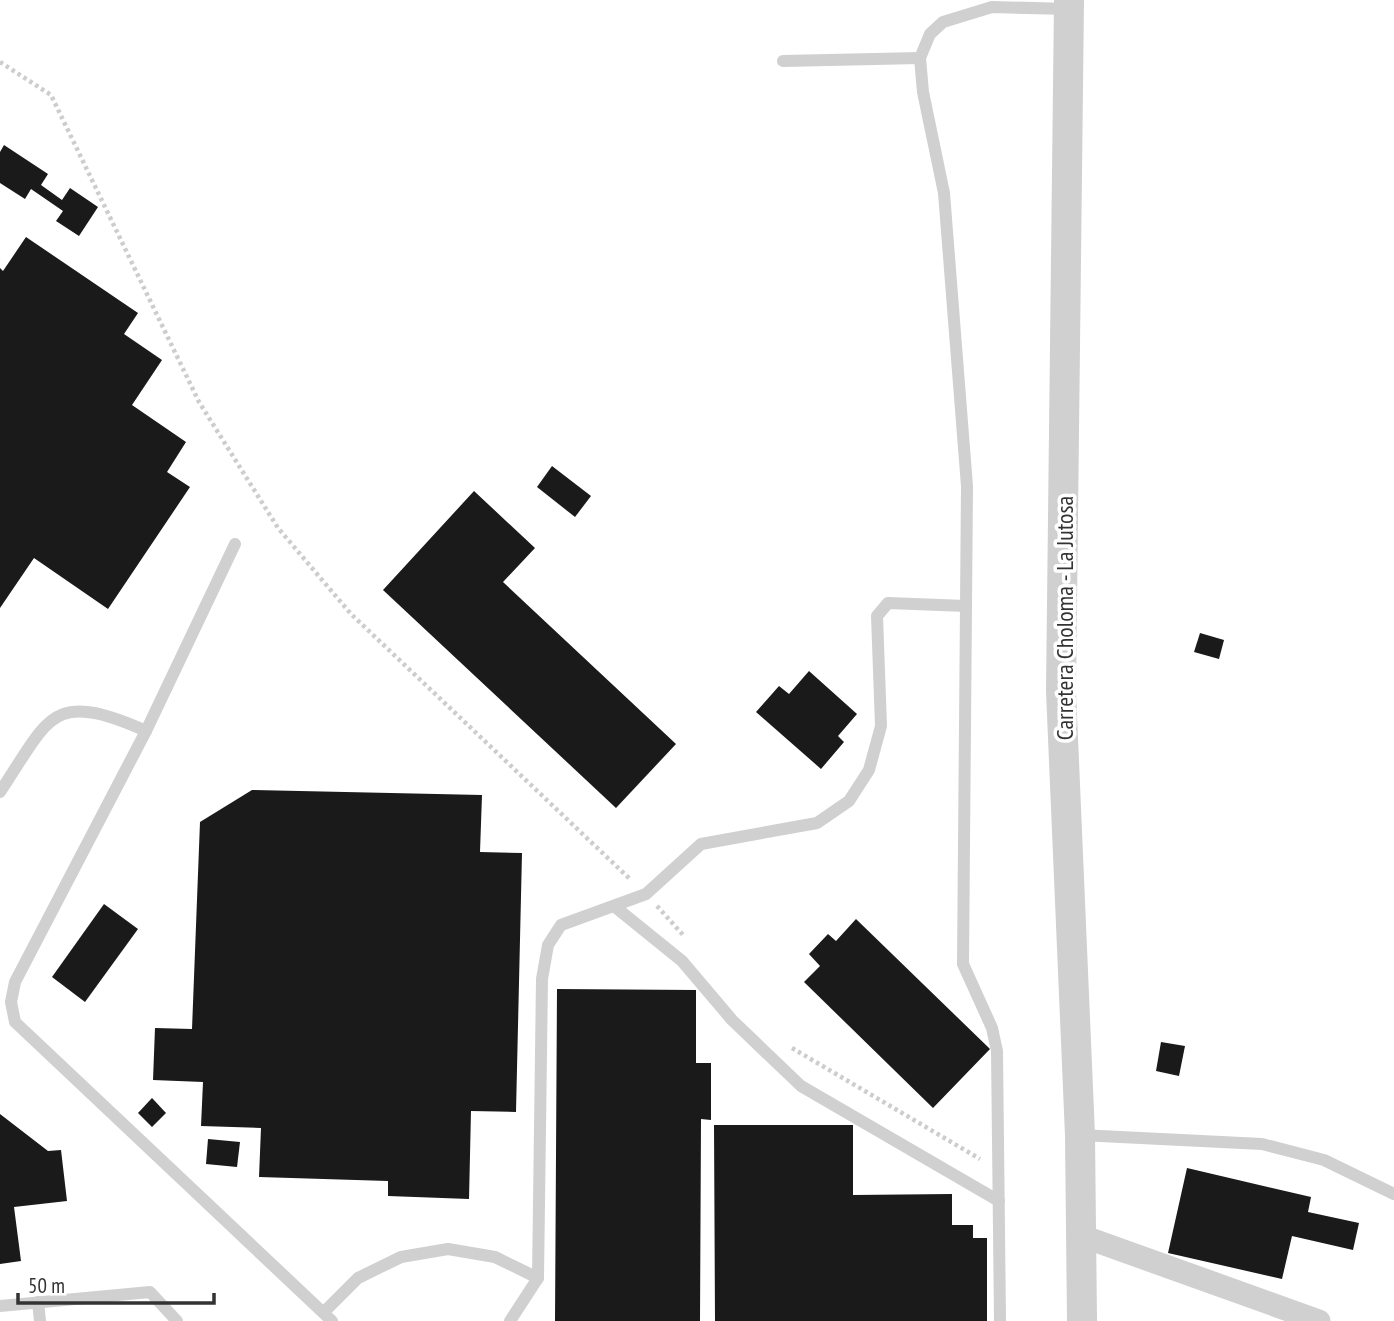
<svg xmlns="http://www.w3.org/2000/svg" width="1394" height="1321" font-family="'PT Sans Narrow',sans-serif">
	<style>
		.building { fill: #1a1a1a }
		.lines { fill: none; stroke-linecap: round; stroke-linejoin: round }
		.path { stroke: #cdcdcd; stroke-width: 4.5; stroke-dasharray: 3.5 3.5; stroke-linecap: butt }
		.service { stroke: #d0d0d0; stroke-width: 12 }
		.minor { stroke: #d0d0d0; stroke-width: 23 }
		.tertiary { stroke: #d0d0d0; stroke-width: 30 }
		.labels { text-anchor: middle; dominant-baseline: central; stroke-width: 7; stroke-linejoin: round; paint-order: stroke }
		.street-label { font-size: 24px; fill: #333; stroke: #fff }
	</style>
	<rect width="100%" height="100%" fill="#fff"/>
	<g class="building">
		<path d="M4,145L48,174L41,185L62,200L70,188L98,207L79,236L56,221L63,211L31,189L25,199L0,183V152Z"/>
		<path d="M26,237L138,313L124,334L162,360L132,405L186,442L167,472L190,487L108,609L34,558L0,608V268L3,271Z"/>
		<path d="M552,466L591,496L575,517L537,487Z"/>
		<path d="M474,491L535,548L503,582L676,744L616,808L383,590Z"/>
		<path d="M1200,633L1224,640L1219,659L1194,652Z"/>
		<path d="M809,671L857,714L838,736L844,742L821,769L756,712L779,686L789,694Z"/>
		<path d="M252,790L482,795L480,852L522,853L516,1112L471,1111L469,1199L388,1196V1181L259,1177L261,1128L201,1126L203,1082L153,1080L155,1028L192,1029L200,822Z"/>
		<path d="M104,904L138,929L85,1002L52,977Z"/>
		<path d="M856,919L990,1049L933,1108L804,982L820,966L809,954L828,934L836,941Z"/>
		<path d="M557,989L696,990V1063H711V1120L701,1119L700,1321H555Z"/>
		<path d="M1161,1042L1185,1046L1179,1076L1156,1071Z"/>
		<path d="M152,1098L166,1113L152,1127L138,1113Z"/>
		<path d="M0,1114L48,1151L61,1150L67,1201L14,1207L21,1261L0,1264Z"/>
		<path d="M714,1125H853V1195L952,1194V1225H973V1238H987V1321H715Z"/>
		<path d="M208,1139L240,1142L237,1167L206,1164Z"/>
		<path d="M1187,1168L1311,1197L1308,1212L1359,1223L1353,1250L1292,1236L1282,1279L1168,1253Z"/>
	</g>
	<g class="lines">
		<g class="path">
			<path d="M0,62L51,95L199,402L278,528L351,614L631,880"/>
			<path d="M657,906L684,936"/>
			<path d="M792,1048L980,1159"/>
		</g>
		<g class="service">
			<path d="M783,61L920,58"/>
			<path d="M235,544L146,731L15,982L11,1002L15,1022L332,1321"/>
			<path d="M0,792C50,717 51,689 146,731"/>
			<path d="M614,906L682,961L732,1020L801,1086L999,1201"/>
			<path d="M1080,1135L1262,1144L1324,1160L1394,1194"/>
			<path d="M38,1302L40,1321"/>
			<path d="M0,1306L150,1292L177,1321"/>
			<path d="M324,1312L358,1278L401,1257L448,1249L495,1257L538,1278"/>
			<path d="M510,1321L538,1278L542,979L548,945L561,925L646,894L701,844L817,823L849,801L869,770L881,726L877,616L888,603L966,606"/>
			<path d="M1000,1321L997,1051L992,1028L963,964L967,486L944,193L923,92L920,58L930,34L943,22L992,7L1069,9"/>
		</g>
		<path class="minor" d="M1082,1236L1319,1321"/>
		<path class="tertiary" d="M1069,0L1061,691L1080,1135L1082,1321"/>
	</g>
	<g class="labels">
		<g class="street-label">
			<text transform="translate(1064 618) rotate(-90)">Carretera Choloma - La Jutosa</text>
		</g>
	</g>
	<path d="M18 1293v10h196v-10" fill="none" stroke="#333333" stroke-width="3.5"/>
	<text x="28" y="1293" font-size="21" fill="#333333" stroke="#ffffff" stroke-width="5" paint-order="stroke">50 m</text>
</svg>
